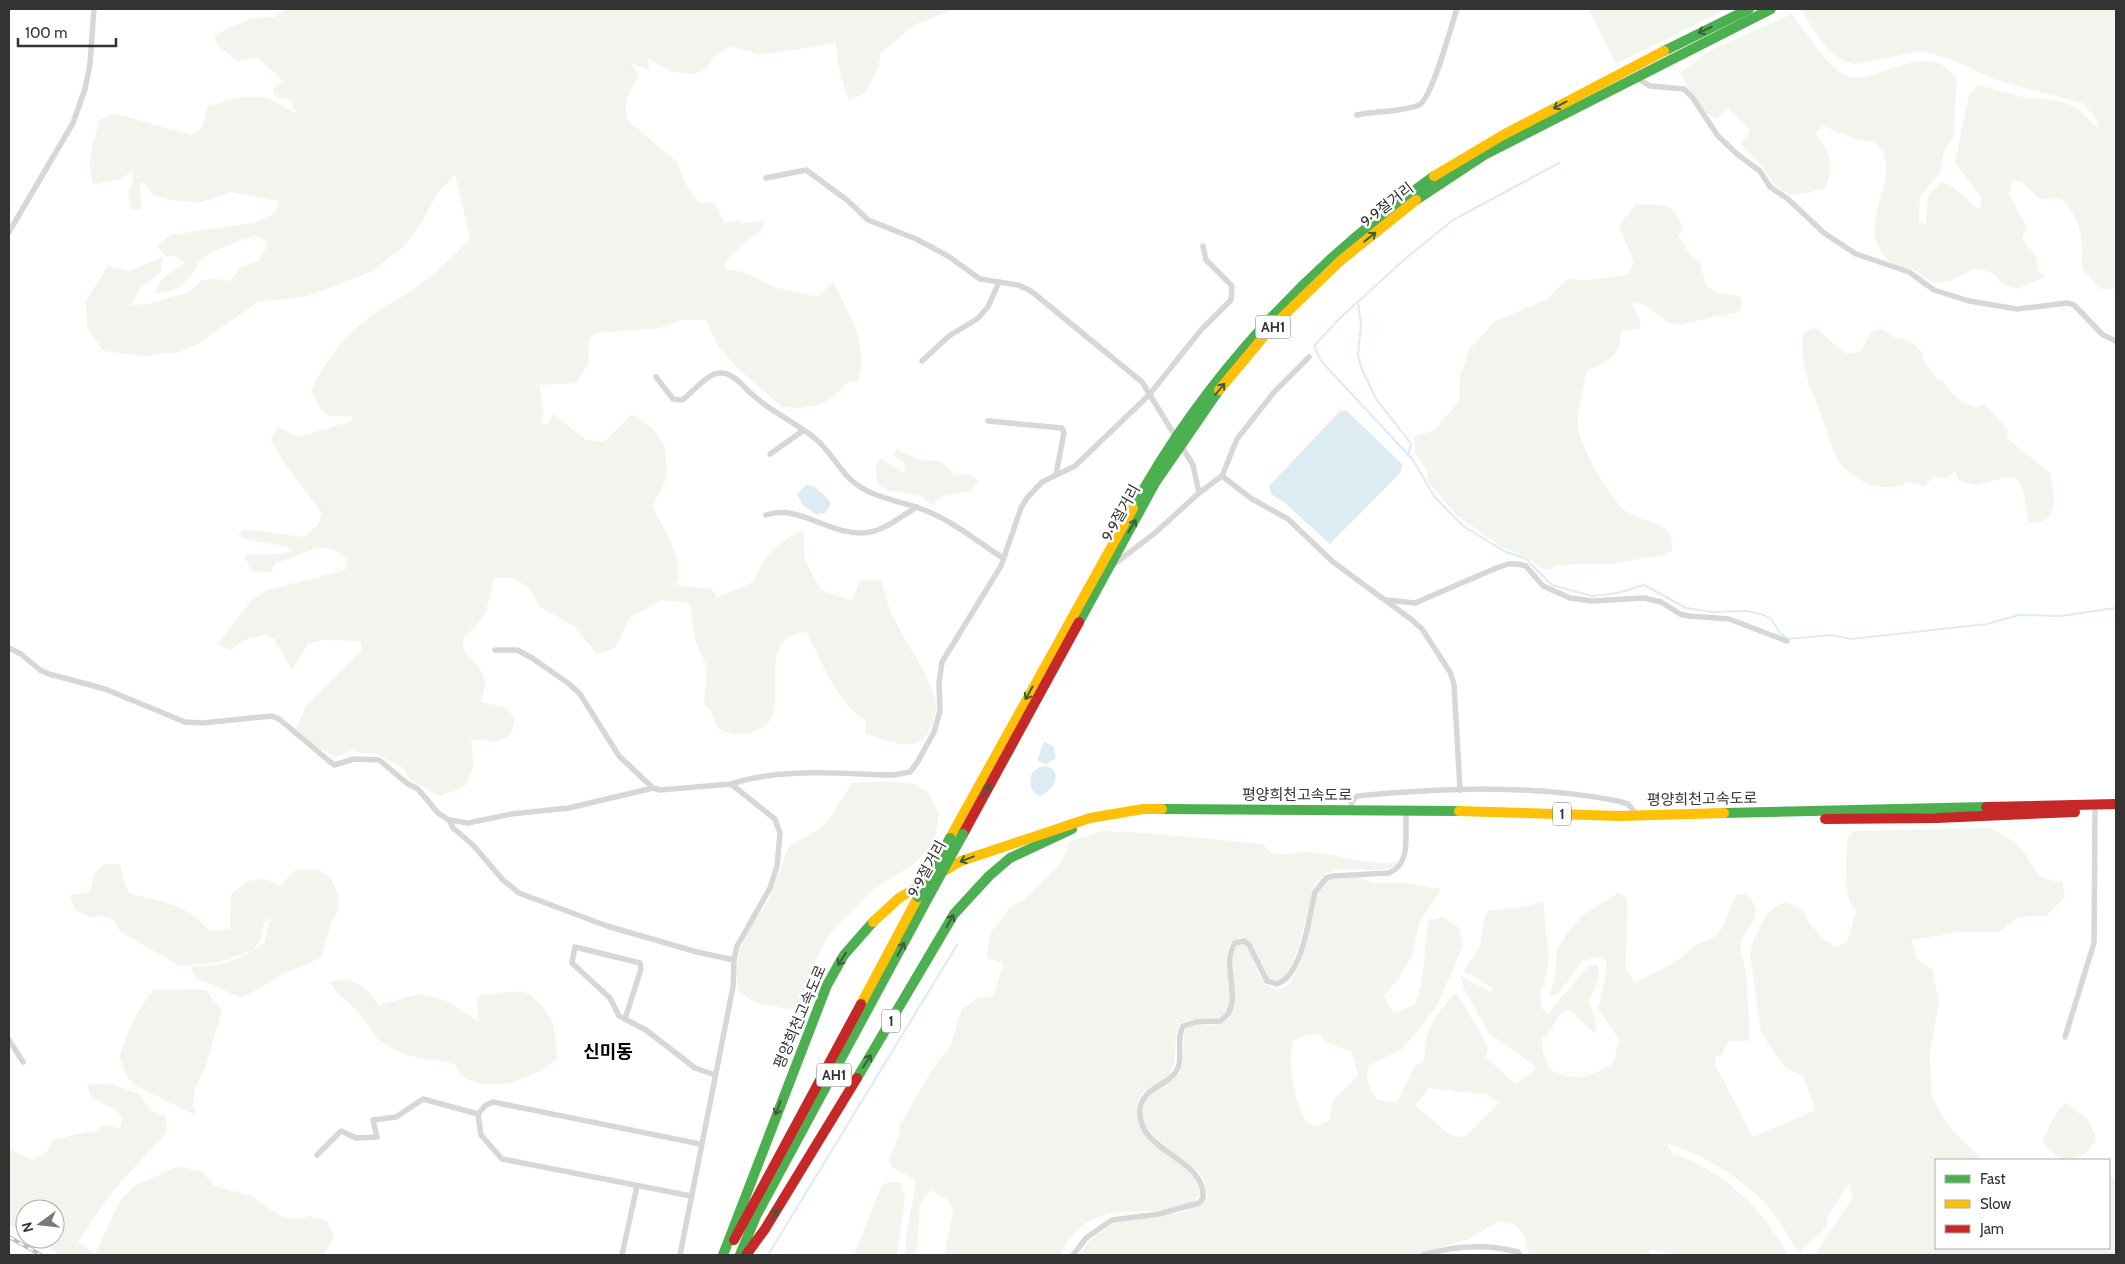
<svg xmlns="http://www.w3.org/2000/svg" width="2125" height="1264" font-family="Cabin,'Noto Sans KR',sans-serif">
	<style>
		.green { fill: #f1f5ed; fill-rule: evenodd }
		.water { fill: #ddebf3 }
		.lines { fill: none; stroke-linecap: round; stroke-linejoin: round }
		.stream { stroke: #ddebf3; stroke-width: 2 }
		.street { stroke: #d7d7d7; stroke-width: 5.5 }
		.fast { stroke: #4caf50; stroke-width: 10 }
		.slow { stroke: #ffc107; stroke-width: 10 }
		.jam { stroke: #c62828; stroke-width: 10 }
		.rail-casing { stroke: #bebebe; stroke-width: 4 }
		.rail { stroke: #fff; stroke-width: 2; stroke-dasharray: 5.5; stroke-linecap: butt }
		.fast-bridge { stroke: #4caf50; stroke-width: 10 }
		.oneway { stroke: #3c5e3d }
		.labels { text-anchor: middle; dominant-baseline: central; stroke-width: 5; stroke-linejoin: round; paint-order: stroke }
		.shield { fill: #fff; stroke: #707070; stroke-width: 1 }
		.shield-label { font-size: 14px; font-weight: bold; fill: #333 }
		.street-label { font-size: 15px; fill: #333; stroke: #fff }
		.quarter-label { font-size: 18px; font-weight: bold; fill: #000; stroke: #fff }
	</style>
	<rect width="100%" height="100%" fill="#fff"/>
	<g class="green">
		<path d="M286,9H953L914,25L881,53L878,68L866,92L849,101L839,69L836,43L761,55L732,46L714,56L707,68L694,74L672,72L647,58L650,70L630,63L640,76C629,89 622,104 628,121L675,160L690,192L699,203L714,202L725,223L740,220L743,223L764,221L763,229L746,241L724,263L727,271C745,268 759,282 775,287C789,292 804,293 818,297L833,282C848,312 871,348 857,382L849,381L832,398L819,405L801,408L782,407L734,365L717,344L706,320H681L660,328L596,333L589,338L588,363L577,383L539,385L544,414L541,423L548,425L553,414L586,440L604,442L632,414L654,430L665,447L667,477L652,507C662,525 688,565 675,585L711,589L715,593L716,598L755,581C758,558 784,540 803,529L805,561L821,590L852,601L860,580L881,581C885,590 886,600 890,610C901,637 934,680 936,707C936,716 932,725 928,732C917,755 883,740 865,733L866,721C836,702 822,661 806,631C797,634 785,637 780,646C766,671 790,719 756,731C741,737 732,734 718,729L711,711L704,704L707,667L695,639L690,603L662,600L630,617L615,648L597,654L575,627L539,606L528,587L513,578H495C485,606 491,617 464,636L462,647C468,658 484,669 485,681C486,687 482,696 481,702L505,708L515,718L511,735L497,742L471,739L474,764L465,786L440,796L410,780L403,768L375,753H360L353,750L335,757L314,746L296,729L306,706L362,650L361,641L321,640L308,644L292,670L274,639L265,635L245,640L231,650L217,644L253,599L268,590L345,570L348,560C323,534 305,555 276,563L271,572L251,571L244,555L282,554L293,550C275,540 251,545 238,535L244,529L304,537L318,524L322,513L288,468L271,440L278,427L293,435L299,436L350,422L353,416C323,418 325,417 311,391C323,367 339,341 361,324C377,310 398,300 415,288C435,274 453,257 470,239L455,174L436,196L421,223L403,247L371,272L307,296L258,302L198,344L177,353H164L146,356L103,351L87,328L86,301L108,265L130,271L162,257L161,272L141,287L131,305L148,304L187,293L202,280L219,279L231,281L241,267L259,261L269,242L254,236C237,242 214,248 201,260C197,263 196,269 193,273C183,287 170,293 154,294L162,279L186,262L174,256H166L157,247L170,235L253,223L275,213L280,201L231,192L202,202L177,201L153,196L146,183H140L141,209H131L128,194L133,181L132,172L120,179L93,184C86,164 93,140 100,120L116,114L192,135L202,128L208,106C227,101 252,91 271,100C280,104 287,109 296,113L291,101L275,96L273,89L283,82C275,69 264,68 259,57L238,61L218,46L214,35L252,18L275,17Z"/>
		<path d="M1588,9H1727L1616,64Z"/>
		<path d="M1801,9H2116V289H2101L2082,268C2082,238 2083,219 2060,198L2040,199L2022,182L2012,181L2009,195L2027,227L2022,237C2030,254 2037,250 2039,272L2045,276C2035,283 2027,283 2019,289L2002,284L1994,274L1977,268C1965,273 1945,288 1931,281C1925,278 1919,272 1912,269C1906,267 1899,268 1894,264C1851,234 1893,195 1885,158C1884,152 1878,147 1875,142L1856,139L1823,126L1815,133C1831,152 1834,164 1826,188C1791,197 1785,200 1764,169C1758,160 1747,152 1740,144L1751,131L1728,108L1716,119L1701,109L1680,73L1711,50L1792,14C1805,30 1826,66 1845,75C1869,86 1908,54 1935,62C1943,64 1951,72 1957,77L1953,137L1944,150L1940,173L1920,196L1919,222L1926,224L1928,195L1942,182L1956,189L1979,210L1982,199L1955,162L1969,96L1978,85L2025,98L2057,100L2077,108L2098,129L2097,119L2082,103L1996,80L1953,60L1921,51L1854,64C1828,59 1814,29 1801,9Z"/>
		<path d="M1636,204C1664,206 1674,200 1683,230L1678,236L1691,256L1700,263L1707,287L1720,293L1739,296L1742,303L1739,312L1682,324L1670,323L1641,303L1631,304L1639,318L1641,328L1621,331C1620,358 1609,360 1587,371C1584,386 1576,413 1578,428C1581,447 1612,503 1628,513C1647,525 1675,519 1672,551L1664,555L1610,564L1558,565L1549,570L1542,569L1526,557L1502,547L1456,515L1427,480V470L1415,454L1414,437L1434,430L1459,402L1460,375L1470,349L1495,321L1546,300L1568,279L1587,280L1627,275L1634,263L1619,226Z"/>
		<path d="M1816,328L1846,354L1861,352L1872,331L1881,329L1898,340L1902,338L1915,345L1923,354V359L1938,381L1942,380C1951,395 1960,402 1976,408L1984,404L2008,430L2006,438L2051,474C2054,497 2061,523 2029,523C2024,507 2027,490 2015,477L2004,478L1975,485L1959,481L1955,471L1947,478L1933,477L1924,487L1908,482C1883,495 1853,482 1838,460C1831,449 1829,435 1824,423C1812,391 1800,370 1803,334L1809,329Z"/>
		<path d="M896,449C904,453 912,457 920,459C940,463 939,455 954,476L968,474L978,481L971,491C958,493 939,493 932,506C918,491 915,495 896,492C890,492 883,487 878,484L875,466L881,459L904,473L905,463L894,456Z"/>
		<path d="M883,781L915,784L930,794L939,814L934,842L914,864L874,889L831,932L812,966L806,988L797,1007L788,1009L759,1004L747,998L739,990L736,976L740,948L748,928L768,901L789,846L818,830L828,821L852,783Z"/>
		<path d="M1990,828C2000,833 2011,839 2019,847C2037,866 2029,878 2062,882L2065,897L2046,916L2019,917L1999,932H1960L1911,940L1917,959L1932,969L1939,1002L1930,1052L1931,1095L1949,1127L1982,1159L1936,1160V1248H2109V1178H2116V1255H1814L1853,1198L1849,1183L1828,1216L1826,1227L1798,1253C1792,1242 1786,1230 1778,1219C1756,1187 1705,1153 1667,1144L1672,1154C1721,1168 1765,1211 1788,1255H1672L1652,1249L1644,1255H1529L1524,1235L1514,1224L1498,1222L1468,1239L1414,1255H1078L1090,1240L1115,1222L1185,1212L1208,1198C1205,1192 1206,1182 1202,1176C1187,1157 1133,1137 1144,1105C1149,1088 1171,1087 1180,1071C1186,1060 1182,1042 1185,1029C1197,1022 1210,1029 1222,1023C1247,1010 1225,969 1236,946L1244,944C1254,956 1255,974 1267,984C1300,1012 1313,911 1317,896C1320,890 1323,885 1327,880L1356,877L1376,883H1407L1441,889L1420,921L1411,958L1398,979L1384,996L1394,1014L1415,1004C1426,978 1423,948 1429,921L1443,917L1459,928L1463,947L1435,1009L1402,1049L1369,1065L1366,1079L1376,1099L1397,1103L1416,1065L1424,1061C1427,1024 1431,1024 1452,996L1457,993L1488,1047L1486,1057L1515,1084L1531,1074L1536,1067L1489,1033L1464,989L1460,975L1491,992L1493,988L1464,971L1480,946L1485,916L1488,911L1531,906L1543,901L1549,960L1545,981L1540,995L1542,1010L1549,1013L1588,966L1598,965C1601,978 1595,988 1589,1000L1597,1027L1595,1034L1577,1017L1574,1012L1568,1009L1561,1013L1547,1035L1542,1037L1543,1051L1549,1069C1575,1083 1589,1077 1613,1064L1619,1039L1598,1009L1607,969L1606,960L1601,957L1583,960L1557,995H1549L1555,979L1557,950L1568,932L1582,916L1618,893L1627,898L1626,969L1635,983L1680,959L1697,944L1715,937L1722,929L1736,895L1745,894C1771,914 1744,925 1740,946L1746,973L1750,1035L1748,1041H1729L1721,1056H1716L1715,1065L1753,1137L1816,1110L1803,1076L1785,1067L1761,1033L1750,955L1754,938L1768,913L1778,905L1787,902L1802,910L1808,921L1823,939L1837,947L1847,942L1856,912C1841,895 1847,860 1847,839L1854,831ZM1319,1034L1328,1043L1351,1051L1358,1076L1333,1100L1329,1120L1317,1127L1306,1123C1295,1099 1286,1068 1293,1041L1306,1035ZM1429,1088L1470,1093H1486L1499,1103L1464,1138L1449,1134L1415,1105Z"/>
		<path d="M1101,831L1147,833L1263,844C1265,846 1268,851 1271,852C1281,857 1294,853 1305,852C1336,852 1367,867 1397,862L1398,865C1371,879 1330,855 1313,888C1310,900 1291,1009 1266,976C1257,963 1257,944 1242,937C1211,945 1237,988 1228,1008C1220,1029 1195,1012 1181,1023C1172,1029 1179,1058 1172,1070C1161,1090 1131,1085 1138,1118C1145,1155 1197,1160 1200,1195C1165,1232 1095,1182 1060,1255H945C946,1240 951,1225 953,1209L946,1199L931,1190C911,1205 924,1235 914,1255H906C903,1231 915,1205 915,1180L893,1168L889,1160L899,1134L900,1125L933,1068L950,1047L962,1009L977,998L994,996L1003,963L986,958L991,933L1009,908L1023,901L1062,862L1069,842Z"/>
		<path d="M105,864H120L124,882L129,893C157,901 189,904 207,929L220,931L230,928L231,894L247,882L263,878L280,886L296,869H317L331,878L339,899L338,911L331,923L321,958L289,971L243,997L237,996L196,978L191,968L194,966C222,969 241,958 264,944L271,917L264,923L261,939L253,950L220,962L180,966L120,931L113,919L105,916L89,917L75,909L70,895L90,892L94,874Z"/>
		<path d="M340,979C364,983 364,987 379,1005L421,994L448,1002L479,1022L477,1001L481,995C490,994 516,990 524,992C535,996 552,1015 554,1027C556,1039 555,1046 558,1058C536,1078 491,1095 464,1077C460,1074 457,1068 455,1064C428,1058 400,1059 378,1039C372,1033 368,1023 362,1016C352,1004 338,997 330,983Z"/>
		<path d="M197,989L207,991L222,1011L204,1070L195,1087L193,1103L196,1115L134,1085L127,1077L119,1057C127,1033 137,1009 154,990Z"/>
		<path d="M110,1083L139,1094L151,1111L166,1116L167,1132L111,1193L78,1242L95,1254L120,1201L137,1184L180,1166L202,1172L215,1186L251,1196L282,1217L298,1219L311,1216L328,1221L334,1237L323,1255H60L33,1239H55V1209H25V1234L9,1225V1149L33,1160L47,1152L52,1140L92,1131L95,1132L106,1124L120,1129L122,1118L117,1111L91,1097L87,1085Z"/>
		<path d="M2065,1103L2088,1120L2096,1138C2089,1157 2080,1157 2061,1160L2042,1142L2055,1115Z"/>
		<path d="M894,1182L901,1183L905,1197L897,1255H854L881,1187L886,1183Z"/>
	</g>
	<g class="water">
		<path d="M1340,411H1347L1402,464L1401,472L1330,544L1285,503L1271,494L1269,486Z"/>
		<path d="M807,484L815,487L830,501V506L825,513L815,514L802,504L797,494Z"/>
		<path d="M1044,742L1053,746L1056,758L1046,764L1037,760Z"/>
		<path d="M1047,766C1065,773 1052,793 1038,796C1030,792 1029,781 1032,773L1040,767Z"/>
	</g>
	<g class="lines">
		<g class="stream">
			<path d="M1559,163L1453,220L1406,258L1339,319L1314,346L1321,361L1413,460L1434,496L1463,526L1506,552L1525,558L1552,585L1592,596L1618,593L1644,585L1686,608L1712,612L1747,611L1764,615L1771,619L1780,633L1788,639L1831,635L1851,639L1987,624L2019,615L2060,616L2116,608"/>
			<path d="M1358,302L1361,326L1358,354L1361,367L1376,399L1409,441L1411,444L1408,455"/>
			<path d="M768,1255L957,945"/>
		</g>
		<g class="street">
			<path d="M1635,77L1650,86L1684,89L1692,97L1718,136L1738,155L1760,171L1770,187L1788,199L1824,233L1856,254L1909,272L1934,290L1969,301L2017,309L2068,303L2074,305L2103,335L2116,341"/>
			<path d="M1357,115C1376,111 1403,112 1419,105C1432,99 1451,26 1457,9"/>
			<path d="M766,178L806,170L847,200L868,220L916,239L948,256L980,279L1018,285L1031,291L1142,382L1193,465L1199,493L1155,533L1113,565"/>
			<path d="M9,232L73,123L85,89L90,64L94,9"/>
			<path d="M922,361L949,336L977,319L988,307L999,282"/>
			<path d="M656,377L673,399L682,400C694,392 707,372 722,373C735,374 744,388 753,395C772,413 798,423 818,441C830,452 838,467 850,479C872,500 903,500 929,512C957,524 978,542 1003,558"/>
			<path d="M988,421L1062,428L1064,433L1056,474"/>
			<path d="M770,454L804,430"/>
			<path d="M1222,476L1252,499L1288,519L1333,562L1412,620L1422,629L1450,672L1454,684L1460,790"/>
			<path d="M1199,493L1222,476L1237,439L1275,391L1309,357"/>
			<path d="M766,515C800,503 833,539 870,532C887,529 901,516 917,507"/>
			<path d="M1386,600L1415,603L1494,569L1508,564H1518L1526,566L1543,586L1570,598L1592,601L1644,598L1661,602L1680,614L1689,616L1729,619L1787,641"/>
			<path d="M9,648L21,654L40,670L49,674L105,689L185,722L202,723L272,716L279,719L334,765L354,759L379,760L408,784L418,789L438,813L449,820L468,823L511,814L569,808L653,788"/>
			<path d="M495,650H517L532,658L568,683L580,694L619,756L653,788L660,790L731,784L775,819L780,833L777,866L770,888L737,946L734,960L733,987L680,1255"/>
			<path d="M731,784C783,767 839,774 893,775L910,772L917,763L934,732L940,711L939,683L942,662L1001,566L1021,508L1027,498L1042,482L1075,466L1149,395L1201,330L1231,300L1232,286L1206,260L1203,246"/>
			<path d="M1349,810L1352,802L1357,796C1446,788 1529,784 1618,801L1628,804L1637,815"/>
			<path d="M449,820L453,828L473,845L503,880L519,893L607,926L697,952L734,960"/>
			<path d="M625,1019L641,969L640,963L575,947L572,963L610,998L619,1016L646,1030L695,1068L715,1075"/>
			<path d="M2065,1037L2094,943L2095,811"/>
			<path d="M9,1040L23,1062"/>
			<path d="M317,1155L341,1131L356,1138L377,1137L373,1120L396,1117L423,1099L478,1114"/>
			<path d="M691,1196L502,1159L481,1135L478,1114L486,1105L493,1102L700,1144"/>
			<path d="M622,1255L637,1186"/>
			<path d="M1073,1255L1086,1238L1112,1220L1159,1214L1199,1203L1203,1198C1206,1157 1136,1153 1140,1109C1142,1087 1170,1086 1178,1068C1183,1055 1176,1039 1183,1026L1196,1022L1220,1021C1247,1005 1219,966 1235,943L1244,941L1249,945L1267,981L1277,984C1303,975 1309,917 1315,892L1326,878L1333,876L1389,873C1411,864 1405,837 1406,817"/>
			<path d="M1423,1255C1453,1246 1487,1244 1518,1252L1520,1255"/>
		</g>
		<g class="fast">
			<path d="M1664,51L1749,9"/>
			<path d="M1416,200L1484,155L1771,9"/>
			<path d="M1133,508C1205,376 1311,263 1434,176"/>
			<path d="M1079,622L1155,483L1219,390"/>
			<path d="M1162,809L1459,811"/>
			<path d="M1724,813L1986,807"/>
			<path d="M857,1078L954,914L989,876L1010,858L1072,829"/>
			<path d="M723,1255L827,985L844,955L873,922"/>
			<path d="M740,1255L756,1216L930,894"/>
		</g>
		<g class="slow">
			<path d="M1434,176L1503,135L1664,51"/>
			<path d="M1219,390L1270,329L1340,261L1416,200"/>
			<path d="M1459,811L1619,816L1724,813"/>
			<path d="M950,838L1133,508"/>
			<path d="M873,922L899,898L961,861L1090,818L1143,809H1162"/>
			<path d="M861,1004L918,897"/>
		</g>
		<g class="jam">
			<path d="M1986,807L2116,804"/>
			<path d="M1825,819L1937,818L2075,812"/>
			<path d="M963,834L1079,622"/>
			<path d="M734,1240L861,1004"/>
			<path d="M746,1255L765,1229L857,1078"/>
		</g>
		<defs>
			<path id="rail" d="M9,1237L41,1255"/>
		</defs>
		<use href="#rail" class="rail-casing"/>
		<use href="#rail" class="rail"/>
		<g class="fast-bridge">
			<path d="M930,894L963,834"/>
			<path d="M918,897L950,838"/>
		</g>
	</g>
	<defs><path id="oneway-shaft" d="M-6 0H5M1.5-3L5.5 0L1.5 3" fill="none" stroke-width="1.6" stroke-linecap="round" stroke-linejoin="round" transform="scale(1.25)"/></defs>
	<g class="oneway">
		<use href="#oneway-shaft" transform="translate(1705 30) rotate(153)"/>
		<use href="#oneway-shaft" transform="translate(1560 105) rotate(152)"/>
		<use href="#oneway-shaft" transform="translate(1370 237) rotate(-39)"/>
		<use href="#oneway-shaft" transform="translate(1220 389) rotate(-51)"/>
		<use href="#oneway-shaft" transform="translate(1132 526) rotate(-59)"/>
		<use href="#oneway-shaft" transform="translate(1029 693) rotate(119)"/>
		<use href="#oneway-shaft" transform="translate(986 791) rotate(-61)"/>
		<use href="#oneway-shaft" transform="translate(967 859) rotate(159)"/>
		<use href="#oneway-shaft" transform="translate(950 921) rotate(-60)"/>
		<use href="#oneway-shaft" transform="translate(901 949) rotate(-62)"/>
		<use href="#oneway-shaft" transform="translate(842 959) rotate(122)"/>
		<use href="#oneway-shaft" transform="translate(867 1061) rotate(-59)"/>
		<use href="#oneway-shaft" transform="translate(778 1108) rotate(111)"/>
		<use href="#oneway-shaft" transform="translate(774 1215) rotate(-59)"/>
	</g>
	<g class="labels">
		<g class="shield">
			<rect x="1255.5" y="315.5" width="35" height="23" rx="4"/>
			<rect x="1553" y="802.5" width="18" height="23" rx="4"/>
			<rect x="882" y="1009.5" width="18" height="23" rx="4"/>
			<rect x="816.5" y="1063.5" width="35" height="23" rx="4"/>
		</g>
		<g class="shield-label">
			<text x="1273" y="327">AH1</text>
			<text x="1562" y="814">1</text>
			<text x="891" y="1021">1</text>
			<text x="834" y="1075">AH1</text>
		</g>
		<g class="street-label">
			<text transform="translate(1387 205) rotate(-38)">9·9절거리</text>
			<text transform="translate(1121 513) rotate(-61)">9·9절거리</text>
			<text x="1297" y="795">평양희천고속도로</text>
			<text transform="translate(1702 799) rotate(-1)">평양희천고속도로</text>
			<text transform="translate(927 869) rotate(-61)">9·9절거리</text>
			<text transform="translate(800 1017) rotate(-67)">평양희천고속도로</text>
		</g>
		<g class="quarter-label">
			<text x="608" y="1052">신미동</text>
		</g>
	</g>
	<rect width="2125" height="1264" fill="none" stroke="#333333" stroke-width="20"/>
	<rect x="1935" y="1159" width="175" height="90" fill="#ffffff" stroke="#adadad"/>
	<rect x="1945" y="1175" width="25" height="8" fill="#4caf50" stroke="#adadad"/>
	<text x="1980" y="1184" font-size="15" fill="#333333">Fast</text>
	<rect x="1945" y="1200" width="25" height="8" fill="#ffc107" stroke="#adadad"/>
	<text x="1980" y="1209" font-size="15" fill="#333333">Slow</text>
	<rect x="1945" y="1225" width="25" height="8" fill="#c62828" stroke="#adadad"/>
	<text x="1980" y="1234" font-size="15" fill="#333333">Jam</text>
	<g transform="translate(40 1224) rotate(255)"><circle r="24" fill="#ffffff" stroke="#adadad"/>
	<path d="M0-4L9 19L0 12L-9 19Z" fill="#7a7a7a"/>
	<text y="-8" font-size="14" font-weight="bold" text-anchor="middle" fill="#333333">N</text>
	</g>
	<path d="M18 38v8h98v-8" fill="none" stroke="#333333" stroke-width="2.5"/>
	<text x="25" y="38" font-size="15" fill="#333333" stroke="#ffffff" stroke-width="4" paint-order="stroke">100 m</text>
</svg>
